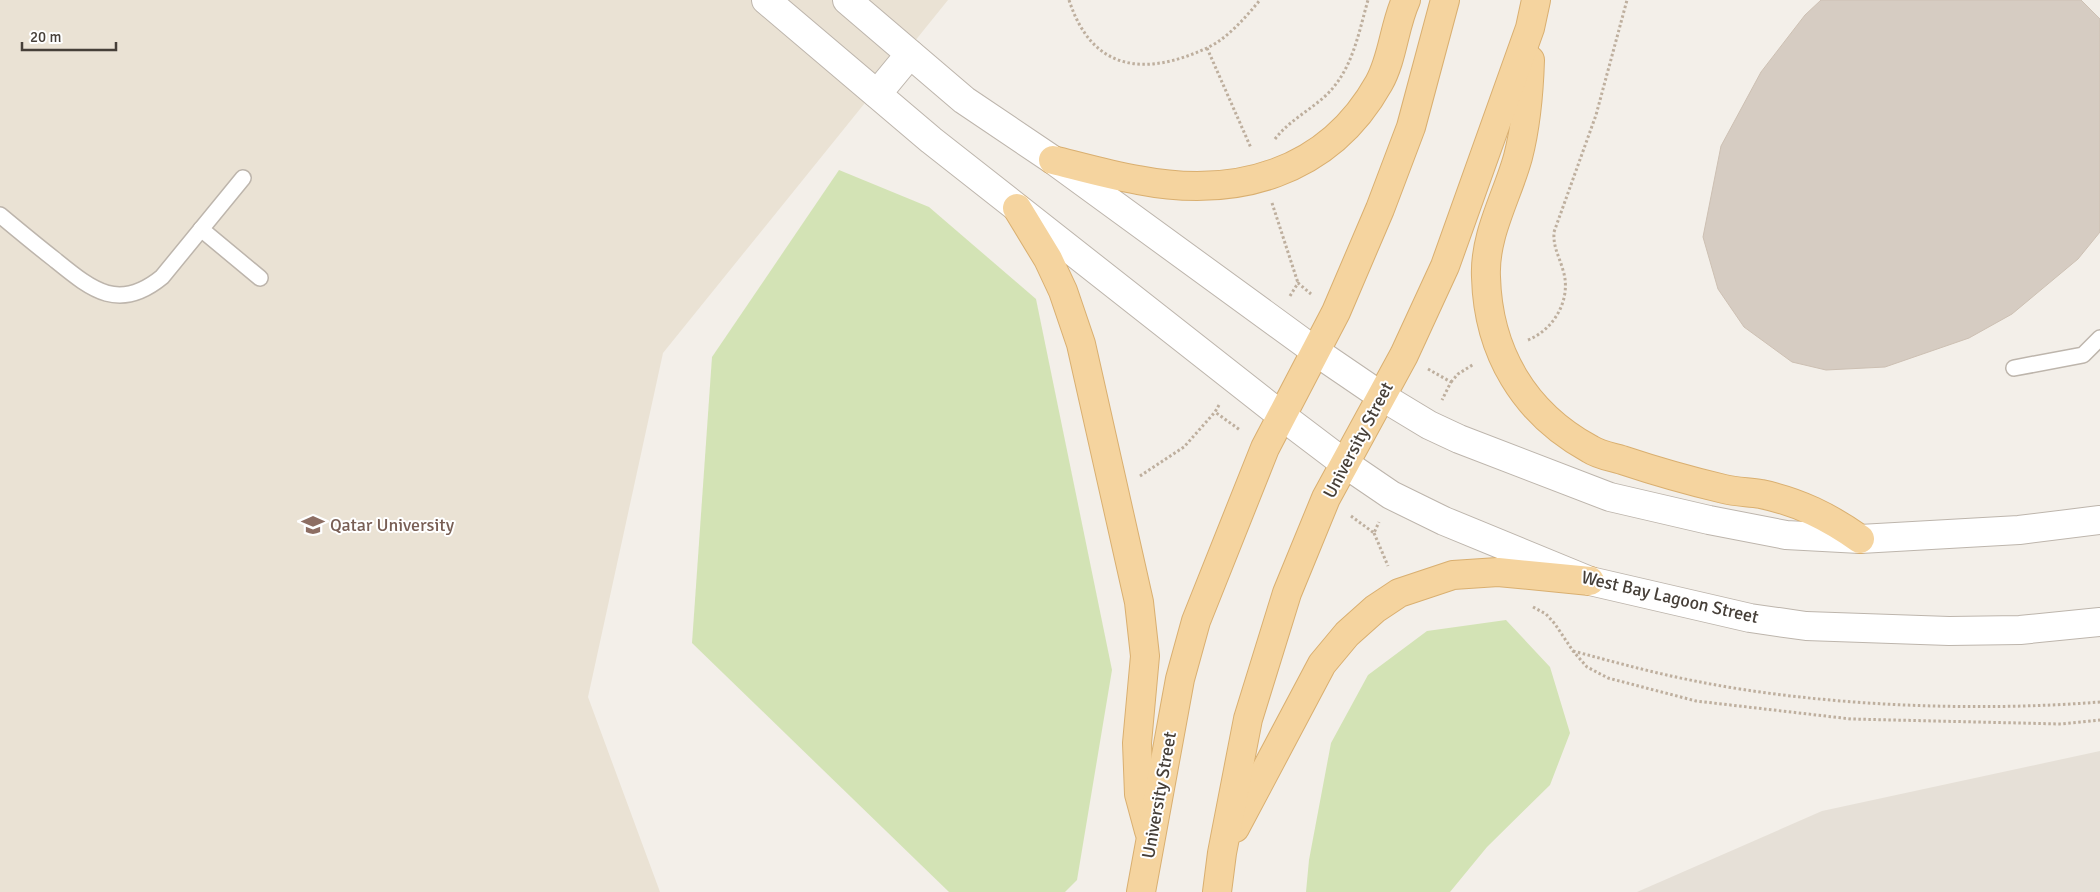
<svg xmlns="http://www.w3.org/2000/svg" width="2100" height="892" font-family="Signika,sans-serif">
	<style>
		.residential { fill: #e6e0d7 }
		.education { fill: #eae2d4 }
		.green { fill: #d3e3b5 }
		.building { fill: #d6ccc2; stroke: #cdc0b3 }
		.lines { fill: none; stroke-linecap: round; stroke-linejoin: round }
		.service-casing { stroke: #bdb5ac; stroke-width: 18 }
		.minor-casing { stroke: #bdb5ac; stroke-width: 30 }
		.tertiary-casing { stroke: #bdb5ac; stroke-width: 30 }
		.primary-casing { stroke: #d9af70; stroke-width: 30 }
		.path { stroke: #beaf9e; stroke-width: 3; stroke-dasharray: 2.5 2.5; stroke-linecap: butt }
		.service { stroke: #fff; stroke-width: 15 }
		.minor { stroke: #fff; stroke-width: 28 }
		.tertiary { stroke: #fff; stroke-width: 28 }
		.primary { stroke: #f5d49f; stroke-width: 28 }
		.labels { text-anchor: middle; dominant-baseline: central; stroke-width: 4; stroke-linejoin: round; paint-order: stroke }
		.street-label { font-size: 18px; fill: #463f38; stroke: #fff }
		.education-label { font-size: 18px; fill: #785e54; stroke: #fff; text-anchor: start }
	</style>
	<rect width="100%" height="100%" fill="#f3efe9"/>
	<path class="residential" d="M2100,751V892H1637L1822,811Z"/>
	<path class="education" d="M0,0H948L663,353L588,697L660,892H0Z"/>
	<g class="green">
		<path d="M839,170L929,207L1036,299L1112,670L1077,880L1065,892H949L692,643L712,357Z"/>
		<path d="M1506,620L1550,667L1570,733L1550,785L1487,847L1450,892H1306L1309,860L1331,743L1368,675L1427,631Z"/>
	</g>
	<path class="building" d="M1821,0H2081L2100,19V232L2078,259L2012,314L1969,338L1885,367L1826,370L1792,362L1744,327L1718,289L1703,237L1721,146L1761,72L1805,15Z"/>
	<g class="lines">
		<defs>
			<g id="service">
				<path d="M0,215C18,230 36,245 54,259C91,289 118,313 162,277L243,178"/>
				<path d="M201,229L260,278"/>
				<path d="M2014,368L2083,355L2100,338"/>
			</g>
			<g id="minor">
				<path d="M766,0L931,140L1282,416"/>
				<path d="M847,0L964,100L1053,160L1315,351"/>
				<path d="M877,94L910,54"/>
			</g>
			<g id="tertiary">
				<path d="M1315,351L1381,396L1429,425L1459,439L1610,497L1709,520L1786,535L1860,539L2019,530L2100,520"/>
				<path d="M1282,416L1344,463L1391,495L1444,521L1590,581L1750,618L1806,626L1949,631L2020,630L2100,622"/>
			</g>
			<g id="primary">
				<path d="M1530,60C1529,92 1526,126 1518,157C1507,197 1484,235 1486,277C1488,352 1524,413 1590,449C1599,455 1612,457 1622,460C1655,471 1690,481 1724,489C1736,492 1749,492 1761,494C1799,502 1829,517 1860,539"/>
				<path d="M1053,160C1081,167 1109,175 1138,180C1235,199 1328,174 1379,83C1393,58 1394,26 1406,0"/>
				<path d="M1017,208L1048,259L1063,291L1081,344L1139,602L1145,656L1137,743L1139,794L1149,831"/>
				<path d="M1235,828L1322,664L1347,634L1375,609L1399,593L1453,575L1498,572L1590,581"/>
				<path d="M1141,892L1180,679L1196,621L1265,448L1336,312L1380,209L1411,127L1445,0"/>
				<path d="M1217,892L1222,853L1248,719L1287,593L1326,498L1404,355L1445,266L1530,28L1536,0"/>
			</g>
		</defs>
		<use href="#service" class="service-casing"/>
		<use href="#minor" class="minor-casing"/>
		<use href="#tertiary" class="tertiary-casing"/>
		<use href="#primary" class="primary-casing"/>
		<g class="path">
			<path d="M1069,0C1092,71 1144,77 1207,48C1228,38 1245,18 1260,0"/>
			<path d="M1207,48L1251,148"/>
			<path d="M1275,139C1288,122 1307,112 1323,98C1352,73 1358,35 1368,0"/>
			<path d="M1272,203L1298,283"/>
			<path d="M1290,296L1298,283L1311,294"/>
			<path d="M1528,340C1555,329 1572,298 1563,270C1559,256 1553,247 1554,232L1596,115L1627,0"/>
			<path d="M1428,369L1451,382L1442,400"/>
			<path d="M1451,382L1458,374L1474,364"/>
			<path d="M1219,405L1215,412L1240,430"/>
			<path d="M1140,476L1184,447L1215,412"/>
			<path d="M1351,516L1374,533L1379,522"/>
			<path d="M1374,533L1388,566"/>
			<path d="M1533,607L1546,614L1555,624L1573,651L1587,667L1608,678L1696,701L1851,719L2061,724L2100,720"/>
			<path d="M1573,651C1614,662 1654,673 1695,681C1820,706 1973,712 2100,702"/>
		</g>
		<use href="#service" class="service"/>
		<use href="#minor" class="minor"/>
		<use href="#tertiary" class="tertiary"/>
		<use href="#primary" class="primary"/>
	</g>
	<defs>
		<symbol id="university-bare" viewBox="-9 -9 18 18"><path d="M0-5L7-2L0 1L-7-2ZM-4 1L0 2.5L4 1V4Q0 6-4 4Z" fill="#8d6e63" stroke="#fff" stroke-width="2.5" paint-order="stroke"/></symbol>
	</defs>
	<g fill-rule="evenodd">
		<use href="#university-bare" x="297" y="509" width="32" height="32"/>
	</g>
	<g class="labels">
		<g class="street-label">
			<text transform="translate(1358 440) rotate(-62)">University Street</text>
			<text transform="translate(1670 597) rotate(13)">West Bay Lagoon Street</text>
			<text transform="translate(1159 795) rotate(-80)">University Street</text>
		</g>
		<g class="education-label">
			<text x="330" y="525">Qatar University</text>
		</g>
	</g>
	<path d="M22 42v8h94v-8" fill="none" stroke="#463f38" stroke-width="2.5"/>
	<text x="30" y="42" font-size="15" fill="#463f38" stroke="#ffffff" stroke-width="4" paint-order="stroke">20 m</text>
</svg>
